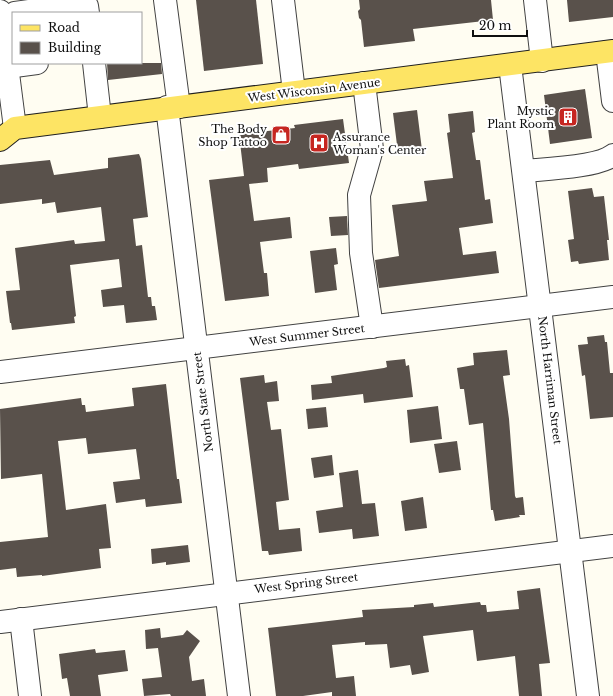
<svg xmlns="http://www.w3.org/2000/svg" width="613" height="696" font-family="'Libre Baskerville',serif">
	<style>
		.building { fill: #59514b }
		.lines { fill: none; stroke-linecap: round; stroke-linejoin: round }
		.minor-casing { stroke: #424242; stroke-width: 24 }
		.major-casing { stroke: #202020; stroke-width: 24 }
		.minor { stroke: #fff; stroke-width: 22 }
		.major { stroke: #fde464; stroke-width: 22 }
		.labels { text-anchor: middle; dominant-baseline: central; stroke-width: 4; stroke-linejoin: round; paint-order: stroke }
		.street-label { font-size: 11px; fill: #0f0f0f; stroke: #fff }
		.poi-label { font-size: 11px; fill: #0f0f0f; stroke: #fff; text-anchor: end }
	</style>
	<rect width="100%" height="100%" fill="#fffdf2"/>
	<g class="building">
		<path d="M196,0H256L263,64L204,71Z"/>
		<path d="M359,0H491L493,20L413,29L415,41L364,47L361,20L359,18L358,11L360,9Z"/>
		<path d="M567,0H613V17L569,22Z"/>
		<path d="M107,63H161L162,74L108,80Z"/>
		<path d="M585,89L592,138L550,144L544,95Z"/>
		<path d="M417,110L422,150L398,153L393,113Z"/>
		<path d="M473,111L475,132L472,133L476,160H480L485,200L490,199L493,223L459,228L463,255L496,251L499,273L379,288L375,260L399,256L392,205L427,201L424,181L453,178L447,133L450,132L448,114Z"/>
		<path d="M343,119L349,163L299,169L298,164L267,168L268,182L249,184L254,221L290,217L292,238L260,242L264,273H267L269,296L225,301L209,180L244,176L239,134L295,128L294,125Z"/>
		<path d="M139,154L141,159L148,217L133,219L136,246L142,245L148,297H151L152,306H155L157,320L126,323L124,305L103,307L101,290L122,287L119,259L70,265L76,316L74,317L75,323L12,330L11,323H10L6,291L20,290L15,248L74,240L75,244L105,241L101,207L57,213L55,202L42,204V199L0,204V165L50,160L54,175L108,168V158Z"/>
		<path d="M592,188L594,197L604,196L609,240H607L609,260L579,264L578,261L571,262L568,240L574,239L568,191Z"/>
		<path d="M347,216L348,235L331,236L329,217Z"/>
		<path d="M336,248L338,264L334,265L337,290L315,293L310,251Z"/>
		<path d="M604,335L605,342H607L610,373H613V417L590,419L585,375L582,376L578,345L588,344L587,337Z"/>
		<path d="M507,350L510,375L503,376L509,419L515,496L516,498L523,497L525,515H519L520,517L495,521L493,510H491L483,423L469,425L464,389H460L457,368L474,365L473,353Z"/>
		<path d="M405,359L406,366L409,365L413,397L364,403L363,394L312,400L311,385L332,383L331,376L384,368L387,367L386,361Z"/>
		<path d="M264,375L265,383L277,381L279,401L267,402L271,430L281,429L289,500L276,502L279,530L300,528L302,551L269,555L268,551H262L240,378Z"/>
		<path d="M166,384L177,479H179L182,503L146,507L145,499L116,503L113,482L140,479L136,449L88,454L86,438L58,441L66,510L106,504L111,548L99,549L101,568L42,576V575L17,577L16,568L0,570V542L48,537L42,474L1,479L0,409L81,398L82,405H85L86,412L134,406L132,388Z"/>
		<path d="M438,406L442,439L410,443L407,410Z"/>
		<path d="M326,407L328,427L308,429L306,409Z"/>
		<path d="M457,441L461,470L439,473L434,444Z"/>
		<path d="M332,455L334,475L314,478L311,458Z"/>
		<path d="M358,470L362,504L375,503L379,536L353,539L352,529L319,533L316,511L343,507L339,473Z"/>
		<path d="M423,497L427,528L405,531L401,501Z"/>
		<path d="M188,545L190,562L166,565V562L152,564L151,549Z"/>
		<path d="M540,588L550,663L539,664L542,696H519L515,656L477,661L473,630L423,636L429,672L412,675L410,665L390,668L387,644L365,645V642L332,645L336,678L354,676L356,696H332V692L303,696H276L268,628L363,617L362,610L414,607V605L433,603L434,607L480,602L481,605H486L487,612L519,609L517,591Z"/>
		<path d="M160,628L161,638L183,635L187,630L200,641L189,657L192,681L204,679L206,696H171L170,694L144,696L142,679L162,677L158,648L146,649L145,630Z"/>
		<path d="M95,649L96,653L125,650L128,671L98,675L101,696H70L67,678L62,679L59,654Z"/>
	</g>
	<g class="lines">
		<defs>
			<g id="minor">
				<path d="M165,0L179,107"/>
				<path d="M283,0L294,92"/>
				<path d="M535,0L542,61"/>
				<path d="M0,11L15,128"/>
				<path d="M15,13L84,3L87,6L88,13"/>
				<path d="M607,52L613,101"/>
				<path d="M94,63L100,117"/>
				<path d="M510,65L588,696"/>
				<path d="M7,67L37,63"/>
				<path d="M364,83L372,149L359,195L361,253L372,327"/>
				<path d="M167,107L239,696"/>
				<path d="M524,171C544,169 599,167 613,155"/>
				<path d="M0,372L613,297"/>
				<path d="M21,619L30,696"/>
				<path d="M0,622L613,546"/>
			</g>
			<path id="major" d="M0,140L15,128L613,51"/>
		</defs>
		<use href="#minor" class="minor-casing"/>
		<use href="#major" class="major-casing"/>
		<use href="#minor" class="minor"/>
		<use href="#major" class="major"/>
	</g>
	<defs>
		<symbol id="building-square" viewBox="-11 -11 22 22"><rect x="-9" y="-9" width="18" height="18" rx="4" fill="#c62621" stroke="#fff"/><path d="M-4-6H4V6H1V3H-1V6H-4ZM-2.5-4.3h1.7v1.8h-1.7ZM.8-4.3h1.7v1.8H.8ZM-2.5-1h1.7V.8h-1.7ZM.8-1h1.7V.8H.8Z" fill="#fff"/></symbol>
		<symbol id="shop-square" viewBox="-11 -11 22 22"><rect x="-9" y="-9" width="18" height="18" rx="4" fill="#c62621" stroke="#fff"/><path d="M-5-2.5h2.3a2.7 3.5 0 0 1 5.4 0H5L5.5 6h-11ZM-1.5-2.5h3a1.5 2.3 0 0 0-3 0Z" fill="#fff"/></symbol>
		<symbol id="hospital-square" viewBox="-11 -11 22 22"><rect x="-9" y="-9" width="18" height="18" rx="4" fill="#c62621" stroke="#fff"/><path d="M-5-5h3v3.5h4V-5h3V5h-3V1.5h-4V5h-3Z" fill="#fff"/></symbol>
	</defs>
	<g fill-rule="evenodd">
		<use href="#building-square" x="557" y="106" width="22" height="22"/>
		<use href="#shop-square" x="270" y="124" width="22" height="22"/>
		<use href="#hospital-square" x="308" y="132" width="22" height="22"/>
	</g>
	<g class="labels">
		<g class="street-label">
			<text transform="translate(314 90) rotate(-7)">West Wisconsin Avenue</text>
			<text transform="translate(307 335) rotate(-7)">West Summer Street</text>
			<text transform="translate(550 380) rotate(83)">North Harriman Street</text>
			<text transform="translate(203 402) rotate(-97)">North State Street</text>
			<text transform="translate(306 583) rotate(-7)">West Spring Street</text>
		</g>
		<g class="poi-label">
			<text x="554" y="111">Mystic<tspan x="554" dy="13">Plant Room</tspan></text>
			<text x="267" y="129">The Body<tspan x="267" dy="13">Shop Tattoo</tspan></text>
			<text x="333" y="137" text-anchor="start">Assurance<tspan x="333" dy="13">Woman's Center</tspan></text>
		</g>
	</g>
	<rect x="12" y="12" width="130" height="52" fill="#ffffff" stroke="#9f9f9f"/>
	<rect x="20" y="25" width="20" height="6" fill="#fde464" stroke="#9f9f9f"/>
	<text x="48" y="32" font-size="12" fill="#0f0f0f">Road</text>
	<rect x="20" y="42" width="20" height="12" fill="#59514b" stroke="#9f9f9f"/>
	<text x="48" y="52" font-size="12" fill="#0f0f0f">Building</text>
	<path d="M473 30v6h54v-6" fill="none" stroke="#0f0f0f" stroke-width="2"/>
	<text x="479" y="30" font-size="12" fill="#0f0f0f" stroke="#ffffff" stroke-width="3" paint-order="stroke">20 m</text>
</svg>
